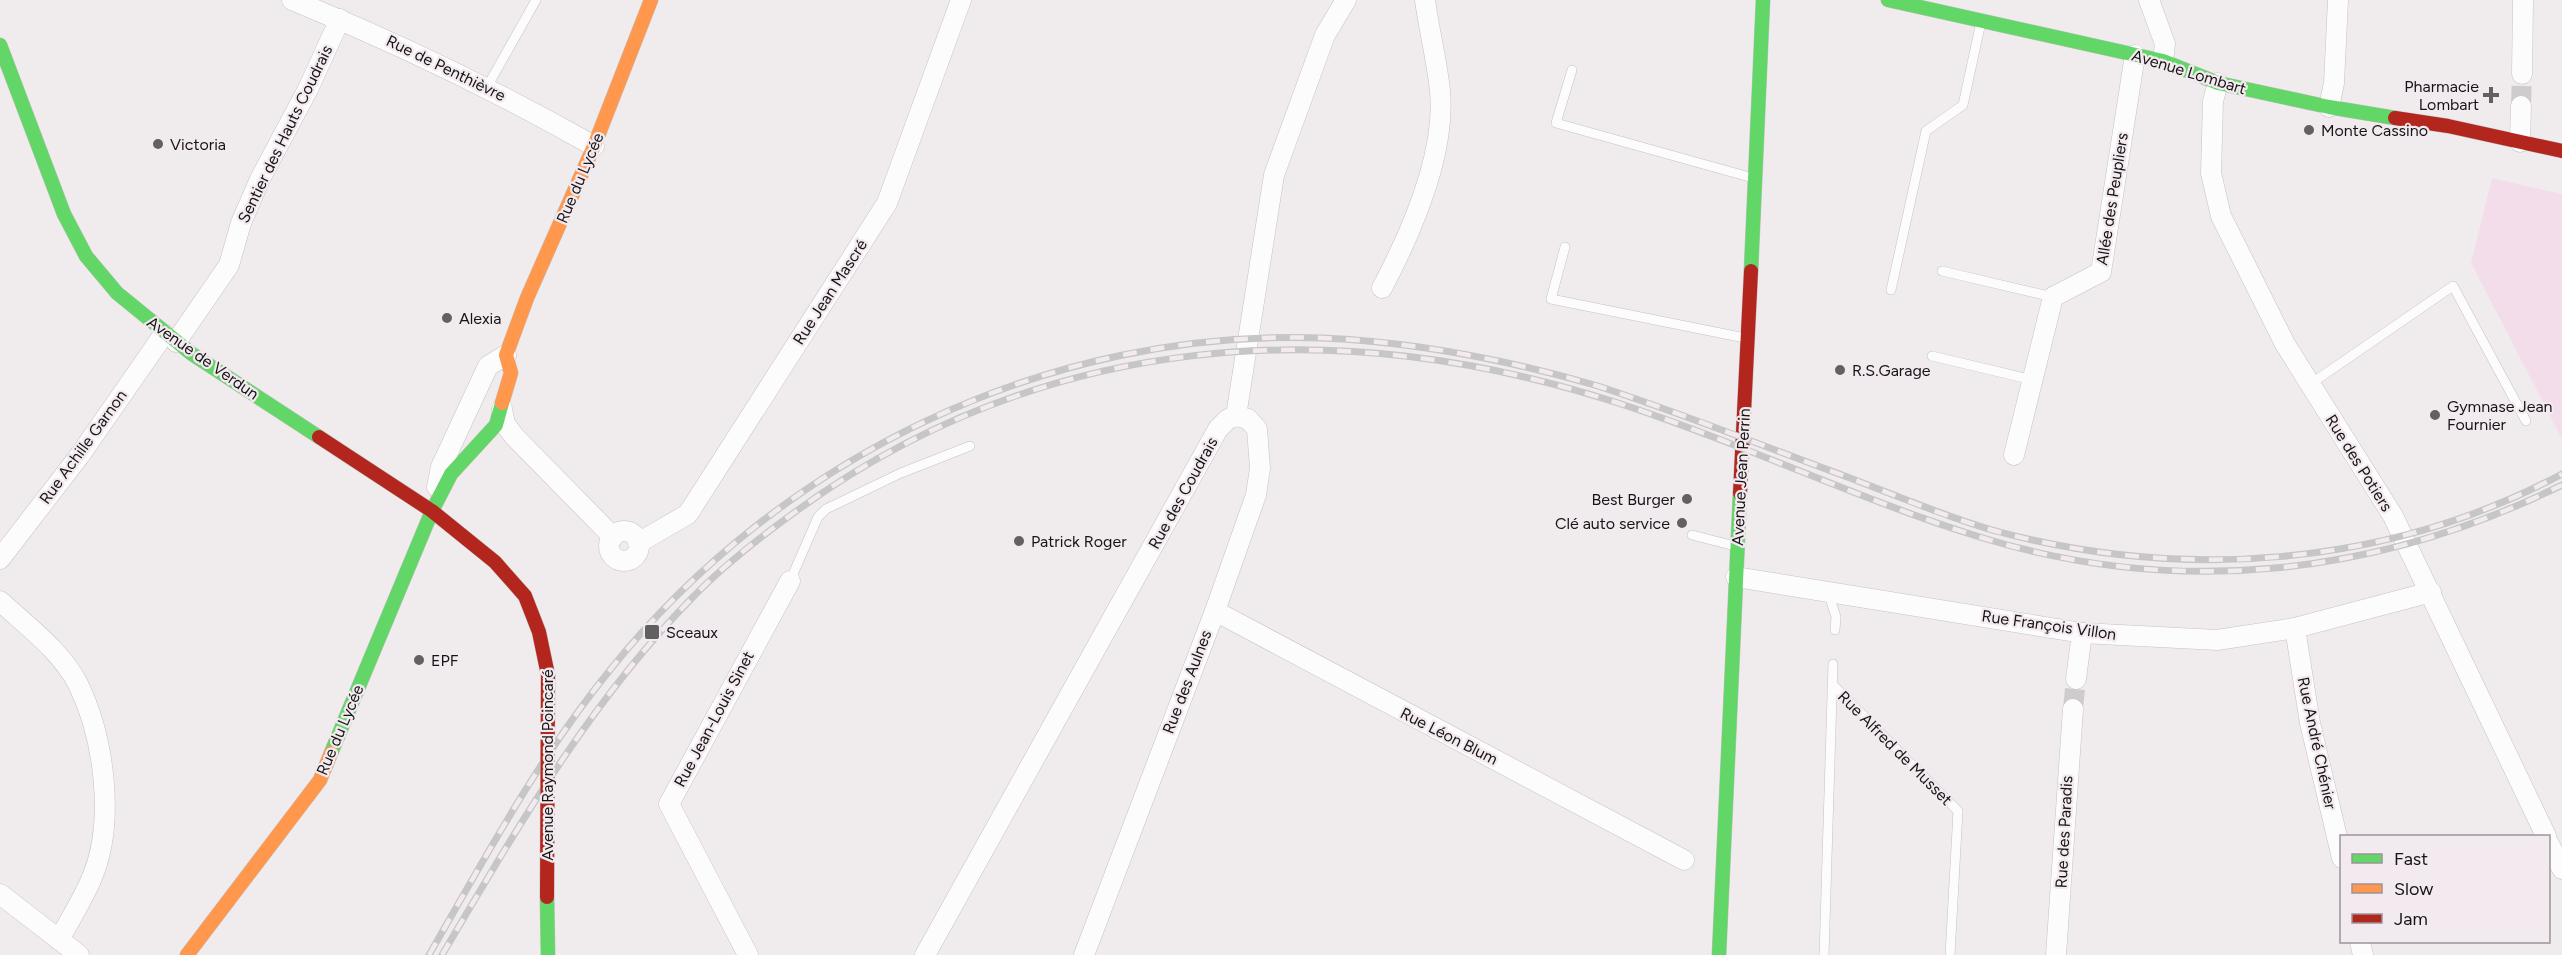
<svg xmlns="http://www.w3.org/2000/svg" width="2562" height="955" font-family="Figtree,sans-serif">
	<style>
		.green { fill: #f3ddeb }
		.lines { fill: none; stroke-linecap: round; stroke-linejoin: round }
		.street-tunnel { stroke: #cfccce; stroke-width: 20; stroke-dasharray: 20 10; stroke-linecap: butt }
		.lane-casing { stroke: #c5c2c4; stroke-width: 10 }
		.street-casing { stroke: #c5c2c4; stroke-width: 21 }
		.fast-casing { stroke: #c5c2c4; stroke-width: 15 }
		.slow-casing { stroke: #c5c2c4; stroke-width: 15 }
		.jam-casing { stroke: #c5c2c4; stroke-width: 15 }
		.lane { stroke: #fdfcfc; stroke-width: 9 }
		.street { stroke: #fdfcfc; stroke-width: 20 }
		.fast { stroke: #63d668; stroke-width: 14 }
		.slow { stroke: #ff974d; stroke-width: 14 }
		.jam { stroke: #b3261e; stroke-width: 14 }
		.rail-casing { stroke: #c6c6c6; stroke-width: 7 }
		.rail { stroke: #f2eaef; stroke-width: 4.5; stroke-dasharray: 14; stroke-linecap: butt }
		.jam-bridge-casing { stroke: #c5c2c4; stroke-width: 15; stroke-linecap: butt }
		.jam-bridge { stroke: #b3261e; stroke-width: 14 }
		.poi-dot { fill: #636062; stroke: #f2eaef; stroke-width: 2 }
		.labels { text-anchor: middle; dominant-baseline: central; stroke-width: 4.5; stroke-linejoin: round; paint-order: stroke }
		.street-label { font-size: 16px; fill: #171416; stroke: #f2eaef }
		.poi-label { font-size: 16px; fill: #171416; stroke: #f2eaef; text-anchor: start }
	</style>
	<rect width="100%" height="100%" fill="#f0ecee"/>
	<path class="green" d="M2492,178L2562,194V439L2471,263Z"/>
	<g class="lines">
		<g class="street-tunnel">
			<path d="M2521,106L2522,74"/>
			<path d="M2073,709L2076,679"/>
		</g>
		<defs>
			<g id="lane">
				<path d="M1572,70L1556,123L1753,178"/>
				<path d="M487,87L536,0"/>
				<path d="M1565,247L1551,299L1745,338"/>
				<path d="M1942,271L2053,297"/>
				<path d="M1891,290L1926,131L1963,105L1981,22"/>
				<path d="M1932,356L2033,380"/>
				<path d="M2309,385L2453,286L2526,421"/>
				<path d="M1692,535L1735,546"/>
				<path d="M790,581L818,517L826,509L901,473L970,446"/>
				<path d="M1828,592L1836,617L1835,630"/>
				<path d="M1832,684L1958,811L1950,955"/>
				<path d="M1824,955L1833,664"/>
			</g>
			<g id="street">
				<path d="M292,0C398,43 495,90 594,146"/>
				<path d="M2149,0L2165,44L2163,61"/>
				<path d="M2522,74L2523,0"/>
				<path d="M2218,83L2213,101L2211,173L2221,216L2285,344L2393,516L2546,836"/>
				<path d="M2329,107L2334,83L2338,0"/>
				<path d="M2520,142L2521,106"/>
				<path d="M1382,288C1411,233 1446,154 1440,91C1437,61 1429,30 1425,0"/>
				<path d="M176,342L229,265L241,223L260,179L308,89L340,19"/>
				<path d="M502,409L505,424L514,436L613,537"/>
				<path d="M2014,455L2053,297L2101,272L2135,55"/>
				<path d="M437,487L441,467L488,366L506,355"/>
				<circle cx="624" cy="546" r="15"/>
				<path d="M638,543L688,514L887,203L961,0"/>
				<path d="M0,559L80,455L164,334"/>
				<path d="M1736,577L2082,633L2217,640L2295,628L2431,592"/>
				<path d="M0,601C27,626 61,651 78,684C104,737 115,820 93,875C84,898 70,919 59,940"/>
				<path d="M1215,611L1684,860"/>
				<path d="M2295,628L2310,723L2342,858"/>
				<path d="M2076,679L2082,633"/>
				<path d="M2548,842L2562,869"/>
				<path d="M0,894L79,955"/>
				<path d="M2360,942L2363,955"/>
				<path d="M748,955L669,804L790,581"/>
				<path d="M925,955L1218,429L1228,419L1236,416L1274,175L1325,35L1346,0"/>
				<path d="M1084,955L1215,611L1256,495L1260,468L1257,429L1248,419L1236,416"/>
				<path d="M2056,955L2073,709"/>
			</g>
			<g id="fast">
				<path d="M1888,0L2163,61L2218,83L2329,107L2395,118"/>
				<path d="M0,45L64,214L86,256L117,293L192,354L319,437"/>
				<path d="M1751,271L1763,0"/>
				<path d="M331,753L432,511L451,474L496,425L502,403"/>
				<path d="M547,897L548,955"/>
				<path d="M1719,955L1740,493"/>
			</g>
			<g id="slow">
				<path d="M502,403L511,373L506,355L527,298L594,146L651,0"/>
				<path d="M187,955L320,780L331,753"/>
			</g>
			<g id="jam">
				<path d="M2395,118L2448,126L2562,151"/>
				<path d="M319,437L432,511L495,562L525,596L539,632L548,675"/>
				<path d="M1740,493L1751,271"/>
			</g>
		</defs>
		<use href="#lane" class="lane-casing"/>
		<use href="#street" class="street-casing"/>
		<use href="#fast" class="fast-casing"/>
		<use href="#slow" class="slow-casing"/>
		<use href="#jam" class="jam-casing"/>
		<use href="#lane" class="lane"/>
		<use href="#street" class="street"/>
		<use href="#fast" class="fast"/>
		<use href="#slow" class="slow"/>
		<use href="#jam" class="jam"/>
		<defs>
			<g id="rail">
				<path d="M429,955C485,858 539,757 610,670C781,457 1048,328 1322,338C1416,342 1508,360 1598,386C1683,414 1766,447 1850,478C1897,496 1944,516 1992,530C2182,582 2387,567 2562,474"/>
				<path d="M442,955C516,830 590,701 693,597C724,565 759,538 795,512C1041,333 1333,311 1618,403C1742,443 1859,500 1983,538C2180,598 2379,575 2562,485"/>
			</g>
		</defs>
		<use href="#rail" class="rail-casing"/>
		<use href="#rail" class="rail"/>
		<defs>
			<path id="jam-bridge" d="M547,897L548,675"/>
		</defs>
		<use href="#jam-bridge" class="jam-bridge-casing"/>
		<use href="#jam-bridge" class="jam-bridge"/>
	</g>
	<g class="poi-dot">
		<path d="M2488 86h6v6h6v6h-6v6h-6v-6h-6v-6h6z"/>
		<circle cx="2309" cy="130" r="6"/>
		<circle cx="158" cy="144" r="6"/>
		<circle cx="447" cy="318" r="6"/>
		<circle cx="1840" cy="370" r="6"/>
		<circle cx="2435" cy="415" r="6"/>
		<circle cx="1687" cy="499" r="6"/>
		<circle cx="1682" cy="523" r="6"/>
		<circle cx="1019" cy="541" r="6"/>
		<rect x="644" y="624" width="16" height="16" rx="3"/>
		<circle cx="419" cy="660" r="6"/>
	</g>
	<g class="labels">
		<g class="street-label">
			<text transform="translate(446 68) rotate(26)">Rue de Penthièvre</text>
			<text transform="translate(2189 72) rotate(17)">Avenue Lombart</text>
			<text transform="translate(285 134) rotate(-64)">Sentier des Hauts Coudrais</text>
			<text transform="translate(580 178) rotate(-67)">Rue du Lycée</text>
			<text transform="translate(2112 199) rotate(-81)">Allée des Peupliers</text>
			<text transform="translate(830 292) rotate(-57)">Rue Jean Mascré</text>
			<text transform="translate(203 358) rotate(35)">Avenue de Verdun</text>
			<text transform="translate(83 447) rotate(-54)">Rue Achille Garnon</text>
			<text transform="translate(2359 463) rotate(58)">Rue des Potiers</text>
			<text transform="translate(1741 477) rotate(-87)">Avenue Jean Perrin</text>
			<text transform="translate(1183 493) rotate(-61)">Rue des Coudrais</text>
			<text transform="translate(2049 625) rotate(8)">Rue François Villon</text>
			<text transform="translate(1187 682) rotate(-69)">Rue des Aulnes</text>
			<text transform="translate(714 719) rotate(-62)">Rue Jean-Louis Sinet</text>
			<text transform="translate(340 730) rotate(-67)">Rue du Lycée</text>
			<text transform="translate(1449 736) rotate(27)">Rue Léon Blum</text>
			<text transform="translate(2317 743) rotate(78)">Rue André Chénier</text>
			<text transform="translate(1895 748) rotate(45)">Rue Alfred de Musset</text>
			<text transform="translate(547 765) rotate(-90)">Avenue Raymond Poincaré</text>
			<text transform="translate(2064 832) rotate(-87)">Rue des Paradis</text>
		</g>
		<g class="poi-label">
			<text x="2479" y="86" text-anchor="end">Pharmacie<tspan x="2479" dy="18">Lombart</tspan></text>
			<text x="2321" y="130">Monte Cassino</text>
			<text x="170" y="144">Victoria</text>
			<text x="459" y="318">Alexia</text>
			<text x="1852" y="370">R.S.Garage</text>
			<text x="2447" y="406">Gymnase Jean<tspan x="2447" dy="18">Fournier</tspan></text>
			<text x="1675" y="499" text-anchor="end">Best Burger</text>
			<text x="1670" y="523" text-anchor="end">Clé auto service</text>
			<text x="1031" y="541">Patrick Roger</text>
			<text x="666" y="632">Sceaux</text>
			<text x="431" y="660">EPF</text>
		</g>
	</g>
	<rect x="2340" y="835" width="210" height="108" fill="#f2eaef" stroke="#9a9498" stroke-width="1.5"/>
	<rect x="2352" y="854" width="30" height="9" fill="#63d668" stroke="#9a9498" stroke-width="1.5"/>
	<text x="2394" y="865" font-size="18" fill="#171416">Fast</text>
	<rect x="2352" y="884" width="30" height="9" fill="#ff974d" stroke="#9a9498" stroke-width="1.5"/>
	<text x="2394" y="895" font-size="18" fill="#171416">Slow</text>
	<rect x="2352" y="914" width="30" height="9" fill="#b3261e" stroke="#9a9498" stroke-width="1.5"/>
	<text x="2394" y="925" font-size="18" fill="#171416">Jam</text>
</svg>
